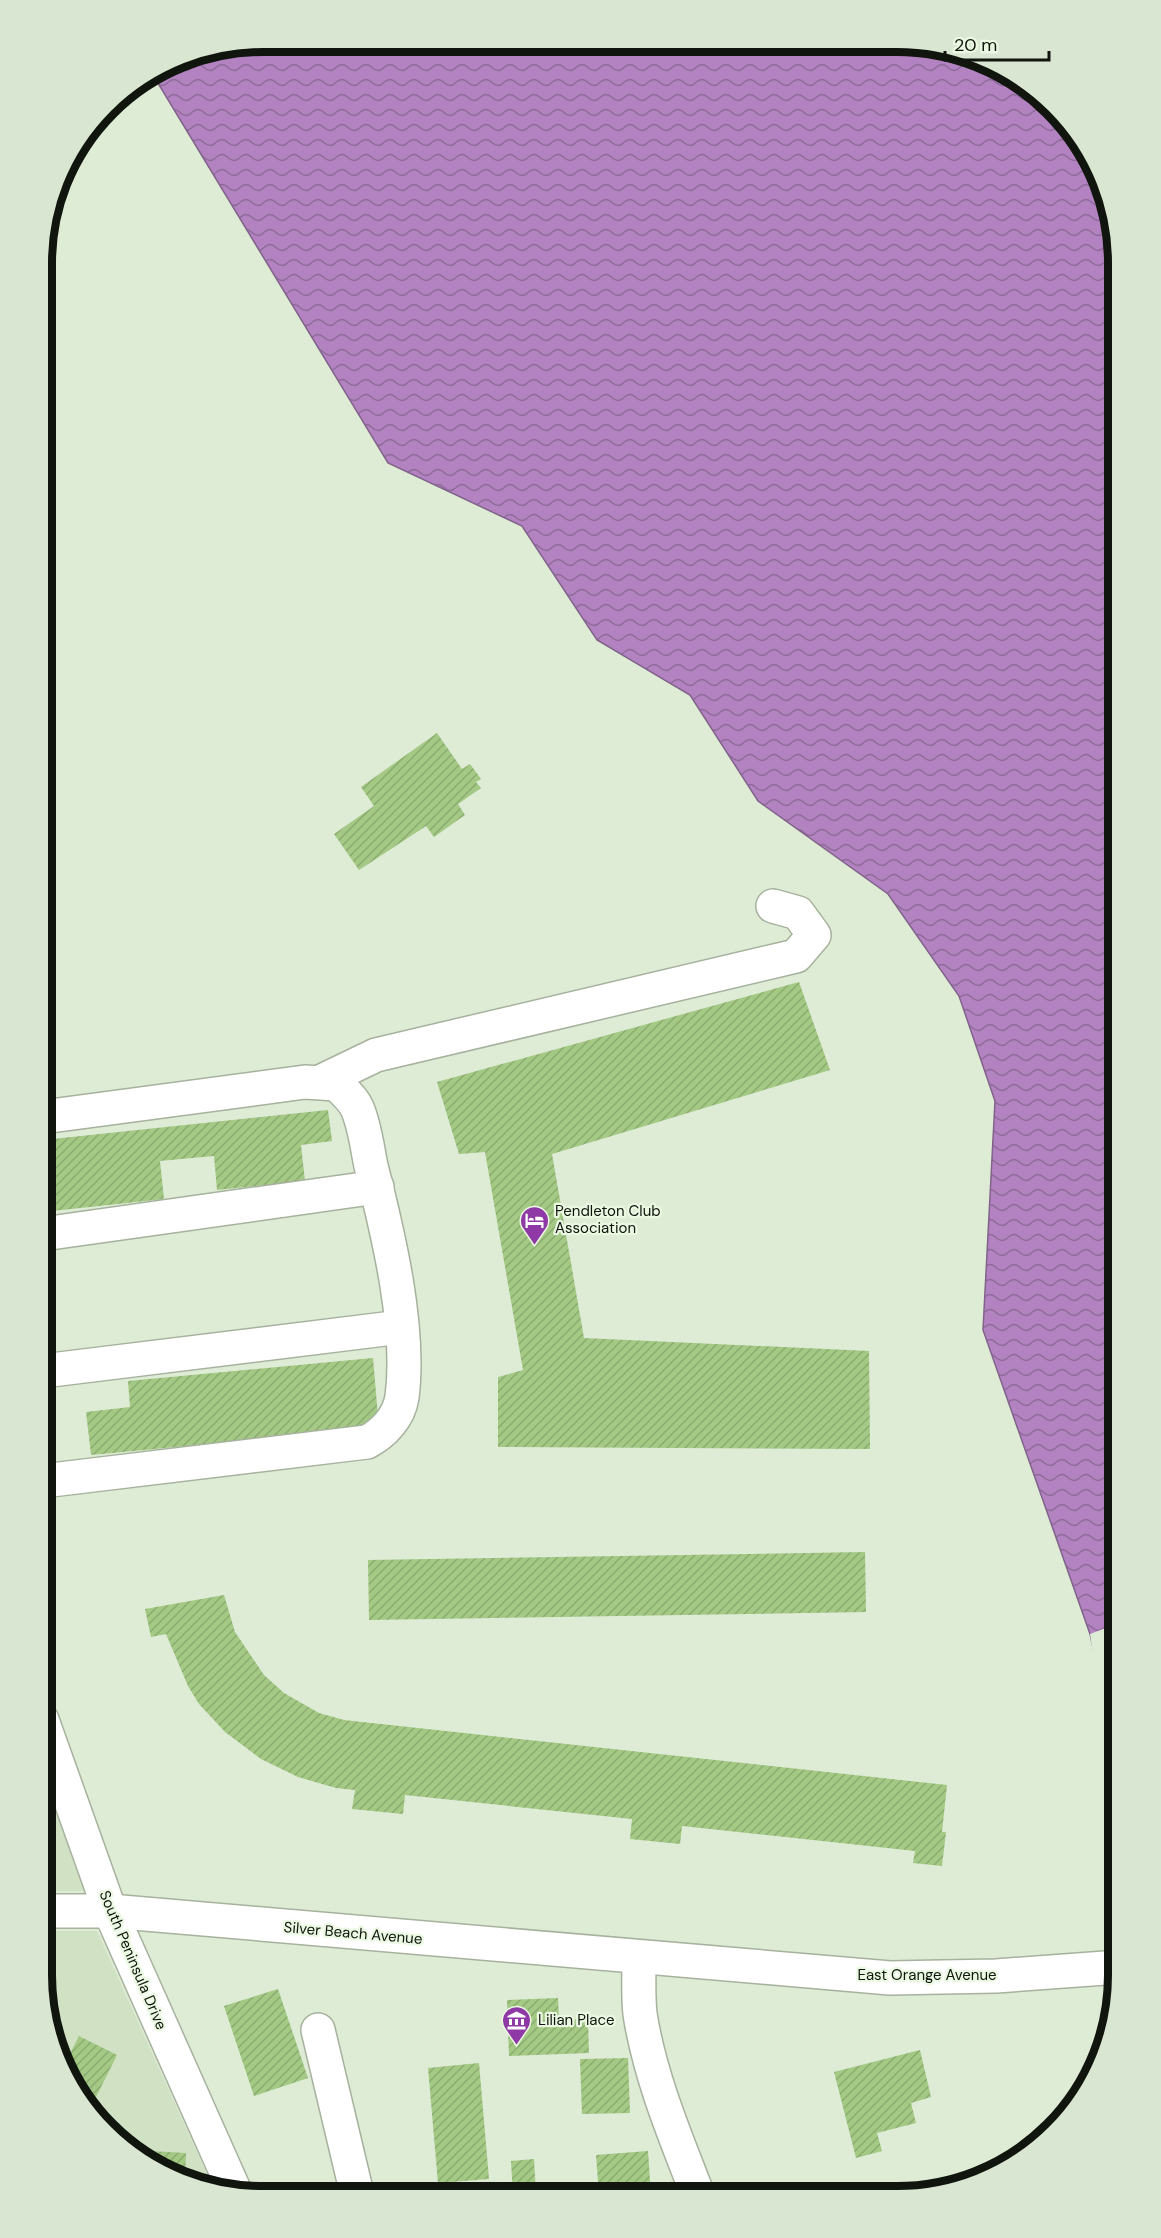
<svg xmlns="http://www.w3.org/2000/svg" width="1161" height="2238" font-family="'DM Sans',sans-serif">
	<style>
		.built { fill: #d0e1c4 }
		.water { fill: url(#water-waves); stroke: #81628a; stroke-width: 1.5 }
		.pier { fill: #deebd5 }
		.building { fill: url(#building-hatch) }
		.lines { fill: none; stroke-linecap: round; stroke-linejoin: round }
		.minor-casing { stroke: #a6b29d; stroke-width: 36 }
		.major-casing { stroke: #a6b29d; stroke-width: 36 }
		.minor { stroke: #fff; stroke-width: 33 }
		.major { stroke: #fff; stroke-width: 33 }
		.labels { text-anchor: middle; dominant-baseline: central; stroke-width: 4.5; stroke-linejoin: round; paint-order: stroke }
		.poi-label { font-size: 15px; fill: #10150d; stroke: #ebf8e2; text-anchor: start }
		.street-label { font-size: 15px; fill: #10150d; stroke: #ebf8e2 }
		.rim { fill: none; stroke: #10150d; stroke-width: 8 }
	</style>
	<defs>
		<pattern id="water-waves" width="16" height="10" patternUnits="userSpaceOnUse" patternTransform="scale(1.5)"><rect width="16" height="10" fill="#b283c0"/><path d="M0 5q4-4 8 0t8 0" fill="none" stroke="#8f6a9a"/></pattern>
		<pattern id="building-hatch" width="6" height="6" patternUnits="userSpaceOnUse" patternTransform="scale(1.5)"><rect width="6" height="6" fill="#a3c984"/><path d="M-1 1l2-2M0 6l6-6M5 7l2-2" fill="none" stroke="#8bac71"/></pattern>
	</defs>
	<rect width="100%" height="100%" fill="#deebd5"/>
	<g class="built">
		<path d="M42,1773L84,1891H42Z"/>
		<path d="M42,1931H97L213,2188L166,2173L118,2141L80,2098L54,2045L42,1974Z"/>
	</g>
	<path class="water" d="M264,42L940,46L995,65L1043,97L1081,140L1107,193L1119,264V1767L1090,1634L983,1330L995,1101L959,996L888,894L758,801L690,695L597,640L522,526L388,463L153,75L179,59Z"/>
	<path class="pier" d="M1119,1623V1770L1116,1768L1097,1682L1090,1634Z"/>
	<g class="building">
		<path d="M437,733L462,769L470,764L481,779L476,782L481,788L458,804L465,815L434,837L426,826L359,870L334,834L374,806L361,787Z"/>
		<path d="M799,982L830,1070L552,1154L584,1338L869,1351L870,1449L498,1447V1377L523,1370L485,1152L459,1154L437,1082Z"/>
		<path d="M328,1110L332,1141L301,1145L305,1181L217,1190L214,1156L160,1161L164,1199L43,1212V1140Z"/>
		<path d="M373,1358L379,1428L91,1455L86,1412L130,1407L128,1381Z"/>
		<path d="M865,1552L866,1612L369,1620L368,1560Z"/>
		<path d="M224,1595L235,1632L264,1675L284,1693L319,1713L344,1720L947,1785L942,1832H946L942,1866L913,1863L915,1851L682,1826L680,1844L630,1839L632,1819L405,1795L403,1814L352,1809L355,1790L336,1788L298,1777L261,1759L225,1732L199,1704L188,1686L166,1634L151,1637L145,1609Z"/>
		<path d="M278,1989L308,2078L254,2096L224,2006Z"/>
		<path d="M558,1998L559,2020L588,2019L589,2053L509,2056L507,2000Z"/>
		<path d="M79,2036L117,2055L90,2109L80,2098L64,2066Z"/>
		<path d="M920,2050L931,2097L911,2103L916,2123L877,2133L882,2151L856,2158L834,2072Z"/>
		<path d="M628,2058L630,2113L582,2114L580,2059Z"/>
		<path d="M479,2063L489,2179L438,2183L428,2068Z"/>
		<path d="M131,2150L186,2153L185,2179L166,2173Z"/>
		<path d="M648,2151L651,2195H599L596,2155Z"/>
		<path d="M534,2159L536,2194L513,2195L511,2161Z"/>
		<path d="M898,2185L902,2195L864,2196V2195Z"/>
	</g>
	<g class="lines">
		<defs>
			<g id="minor">
				<path d="M322,1081L376,1055L796,956L814,935L798,913L773,906"/>
				<path d="M43,1234L377,1187"/>
				<path d="M43,1371L401,1327"/>
				<path d="M43,1481L367,1442C384,1433 399,1417 402,1397C411,1328 388,1233 371,1166C367,1147 365,1126 357,1108C353,1099 344,1091 336,1084L305,1082L43,1117"/>
				<path d="M42,1911H110L890,1978L996,1976L1119,1967"/>
				<path d="M639,1958C639,1976 638,1996 640,2014C650,2077 675,2136 698,2195"/>
				<path d="M318,2030L357,2194"/>
			</g>
			<path id="major" d="M42,1720L110,1911L236,2194"/>
		</defs>
		<use href="#minor" class="minor-casing"/>
		<use href="#major" class="major-casing"/>
		<use href="#minor" class="minor"/>
		<use href="#major" class="major"/>
	</g>
	<defs>
		<symbol id="hotel-pin" viewBox="-11 -11 22 30"><path d="M0 17L-7.5 6A9.5 9.5 0 1 1 7.5 6Z" fill="#8f39a6" stroke="#ebf8e2"/><path d="M-6-4.5h1.5V1H6V5H4.5V3h-9V5H-6ZM-4 0a1.8 1.8 0 1 1 3.6 0ZM.5 0V-2.5h3Q6-2.5 6 0Z" fill="#fff"/></symbol>
		<symbol id="museum-pin" viewBox="-11 -11 22 30"><path d="M0 17L-7.5 6A9.5 9.5 0 1 1 7.5 6Z" fill="#8f39a6" stroke="#ebf8e2"/><path d="M0-6L6-3V-2H-6V-3ZM-5-1h2V3h-2ZM-1-1h2V3h-2ZM3-1h2V3H3ZM-6 4H6V6H-6Z" fill="#fff"/></symbol>
	</defs>
	<g fill-rule="evenodd">
		<use href="#hotel-pin" x="518" y="1204" width="33" height="45"/>
		<use href="#museum-pin" x="500" y="2004" width="33" height="45"/>
	</g>
	<g class="labels">
		<g class="poi-label">
			<text x="555" y="1211">Pendleton Club<tspan x="555" dy="17">Association</tspan></text>
			<text x="538" y="2020">Lilian Place</text>
		</g>
		<g class="street-label">
			<text transform="translate(353 1933) rotate(5)">Silver Beach Avenue</text>
			<text transform="translate(133 1960) rotate(67)">South Peninsula Drive</text>
			<text x="927" y="1975">East Orange Avenue</text>
		</g>
	</g>
	<path d="M0 0H1161V2238H0ZM263 52H897A211 211 0 0 1 1108 263V1975A211 211 0 0 1 897 2186H263A211 211 0 0 1 52 1975V263A211 211 0 0 1 263 52Z" fill="#d9e6d1" fill-rule="evenodd"/>
	<path class="rim" d="M263 52H897A211 211 0 0 1 1108 263V1975A211 211 0 0 1 897 2186H263A211 211 0 0 1 52 1975V263A211 211 0 0 1 263 52Z"/>
	<path d="M945 51v9h104v-9" fill="none" stroke="#10150d" stroke-width="3"/>
	<text x="954" y="51" font-size="18" fill="#10150d" stroke="#ebf8e2" stroke-width="4.5" paint-order="stroke">20 m</text>
</svg>
